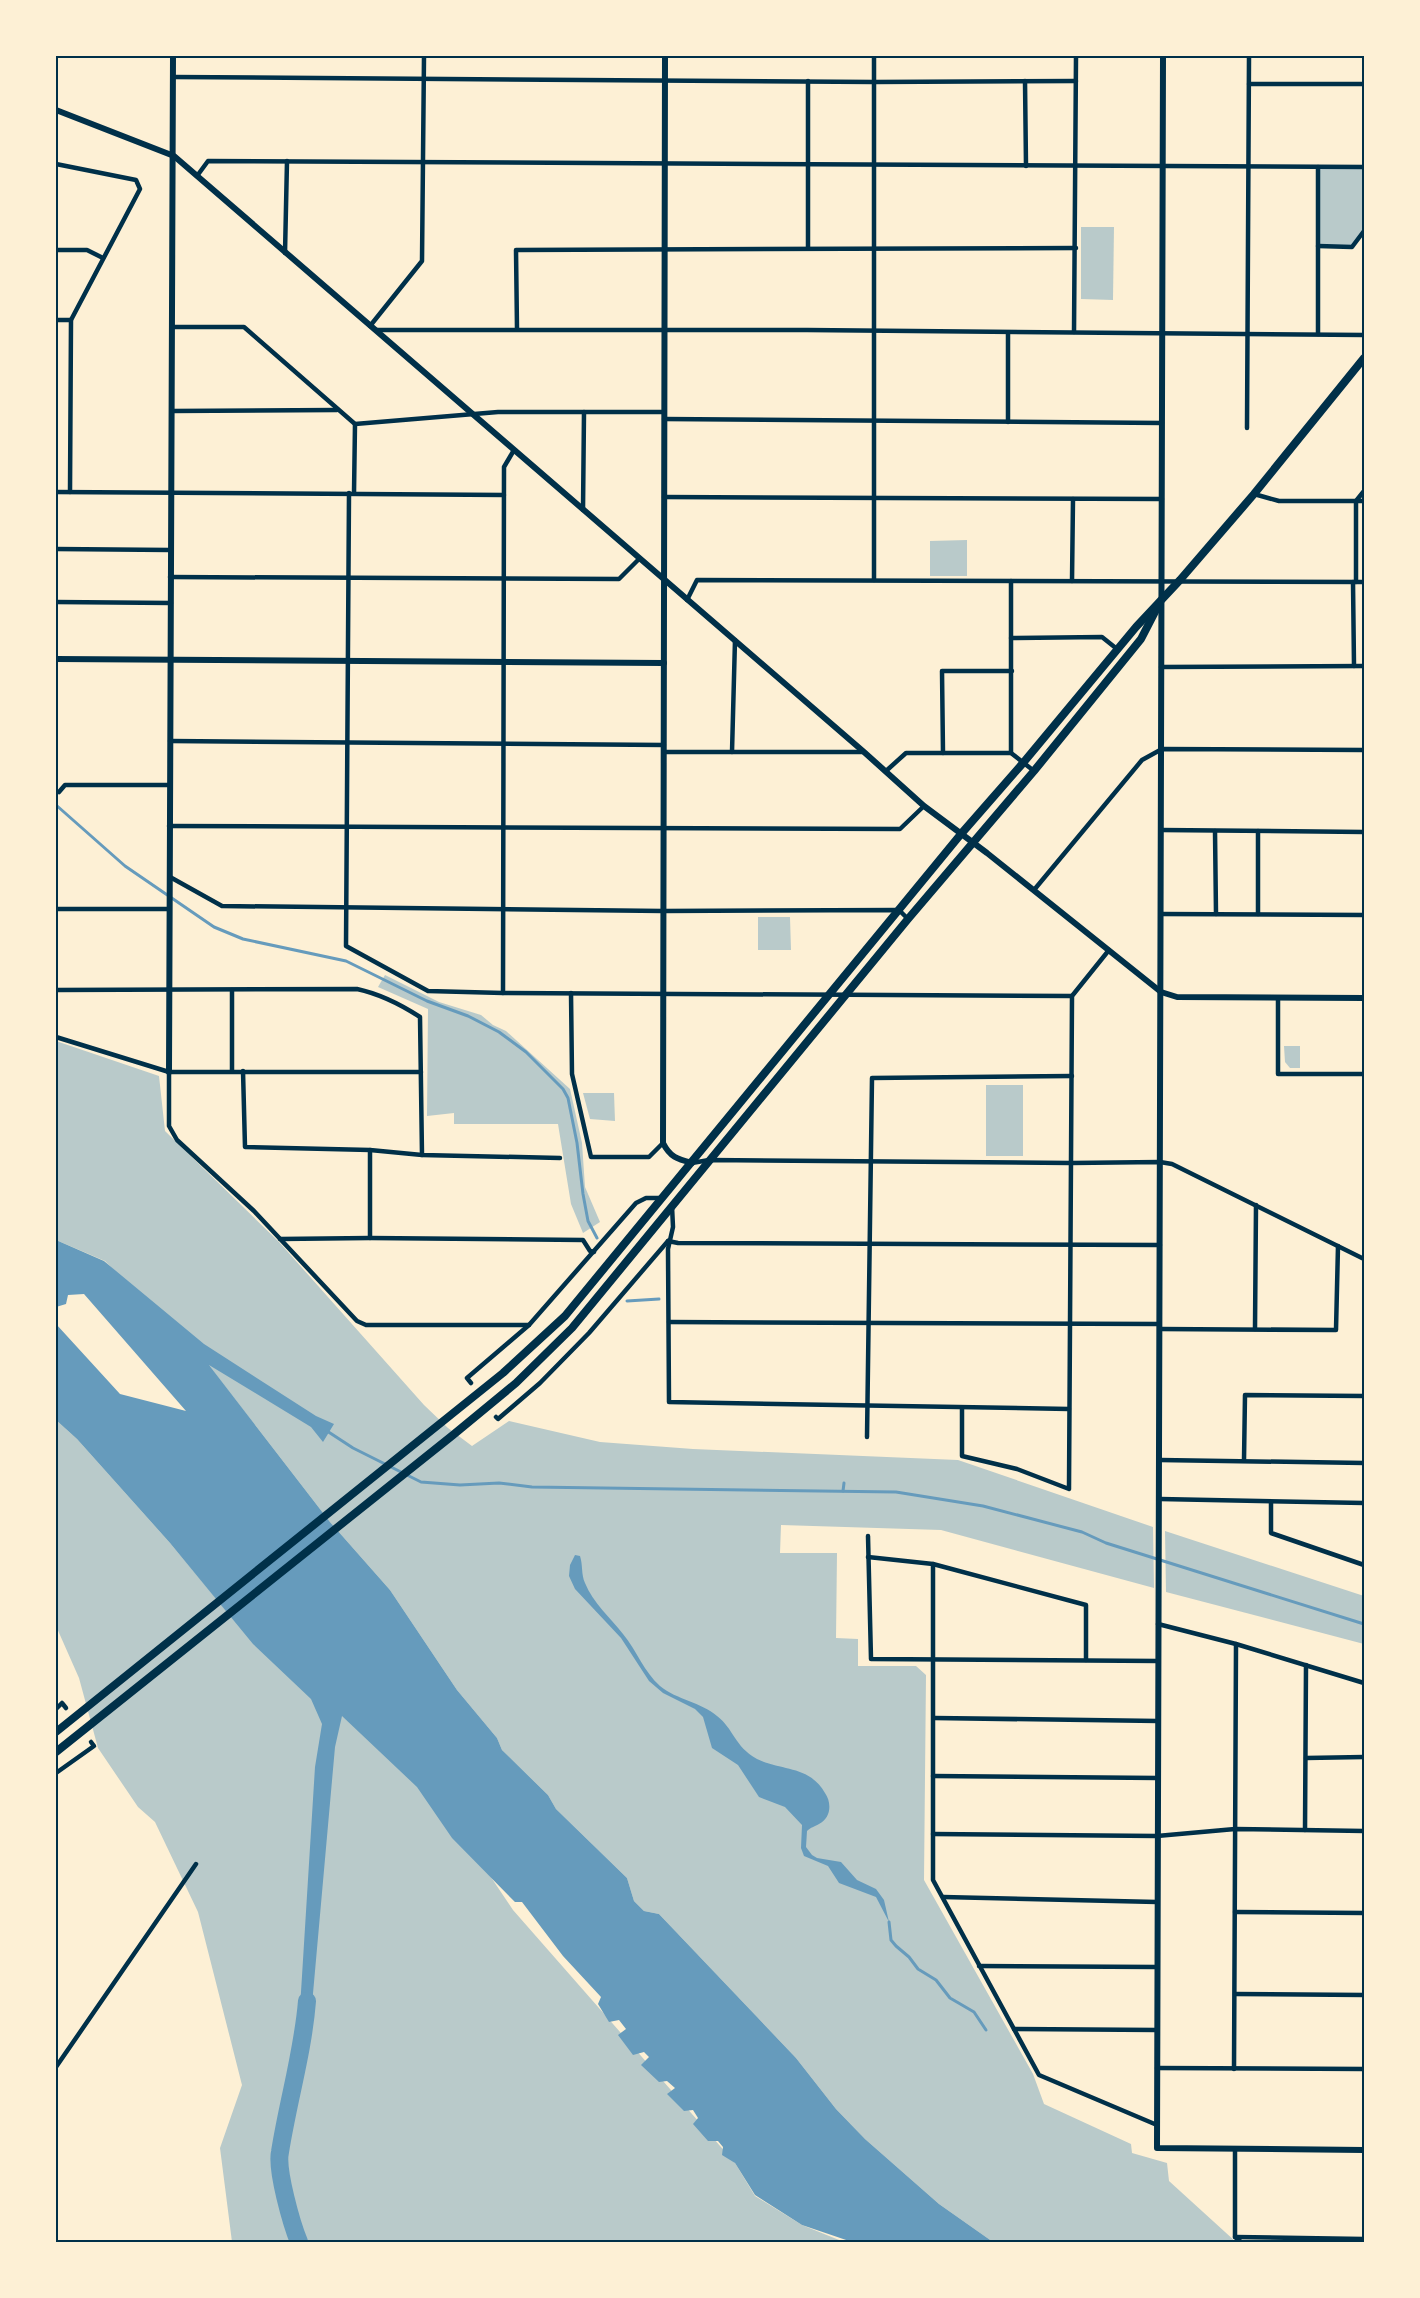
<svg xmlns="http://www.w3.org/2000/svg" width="1420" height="2298" font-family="'Public Sans',sans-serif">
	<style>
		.green { fill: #b9caca }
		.water { fill: #669bbc }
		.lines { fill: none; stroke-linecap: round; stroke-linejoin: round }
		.stream { stroke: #669bbc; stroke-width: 3 }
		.river { stroke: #669bbc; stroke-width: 18 }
		.minor { stroke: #003049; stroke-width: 4.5 }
		.tertiary { stroke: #003049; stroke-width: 6 }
		.primary { stroke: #003049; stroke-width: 8 }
		.neatline { fill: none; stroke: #003049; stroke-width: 2 }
	</style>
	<rect width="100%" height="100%" fill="#fdf0d5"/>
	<g class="green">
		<path d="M1318,167H1364V231L1352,247L1318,246Z"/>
		<path d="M1081,227H1114L1113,300L1081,299Z"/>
		<path d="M967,540V576H930V541Z"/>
		<path d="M758,917H790L791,950H758Z"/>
		<path d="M385,975L439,1002L481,1015L493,1025L506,1031L570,1089L582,1143L585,1187L600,1222L583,1233L571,1204L558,1124H454V1113L427,1116L428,1009L378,987Z"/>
		<path d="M56,1041L159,1076L165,1131L279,1242L424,1405L448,1428L472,1446L509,1421L600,1442L693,1449L958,1460L1153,1527L1154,1588L941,1530L781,1525L780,1553H837L836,1638L858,1639V1666H916L926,1675L924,1880L1033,2074L1044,2104L1131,2144L1132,2153L1167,2163L1169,2181L1236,2242H993L939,2204L865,2139L836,2109L796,2058L659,1914L644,1911L634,1901L627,1878L556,1809L548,1795L502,1750L497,1738L457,1690L390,1590L330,1522L208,1364L105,1261L56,1240Z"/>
		<path d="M1284,1046H1300V1068H1290L1285,1062Z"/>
		<rect x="986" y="1085" width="37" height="71"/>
		<path d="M583,1093H614L615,1121L590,1119Z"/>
		<path d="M56,1420L77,1439L170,1543L224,1608L408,1754L513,1910L735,2163L755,2196L802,2225L844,2242H232L220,2148L242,2085L198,1912L155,1822L138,1807L98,1748L79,1678L56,1626Z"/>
		<path d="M1165,1531L1364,1596V1644L1166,1592Z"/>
	</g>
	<g class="water">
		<path d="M56,1240L104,1261L204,1344L316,1416L334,1424L323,1442L311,1427L209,1365L330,1522L390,1590L457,1690L497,1738L502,1750L548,1795L556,1809L627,1878L634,1901L644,1911L659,1914L796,2058L836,2109L865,2139L939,2204L993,2242H852L802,2225L755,2195L735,2163L722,2155L723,2147L718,2141H708L693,2124L698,2118L693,2110L684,2111L667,2094L675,2088L667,2081L659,2082L641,2065L649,2057L644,2052L633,2055L618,2035L626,2029L619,2020L609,2022L598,2004L601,1997L563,1956L522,1902H515L452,1838L417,1787L342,1716L335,1747L310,2027L299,2024L315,1767L322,1724L311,1699L253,1644L170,1543L77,1439L56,1420V1324L120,1394L186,1411L84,1294L68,1295L66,1304L56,1307Z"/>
		<path d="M575,1555L580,1556C583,1565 581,1574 585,1583C593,1603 610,1617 623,1634C637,1651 644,1672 660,1686C677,1700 701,1702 717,1716C734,1729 734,1746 757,1759C781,1771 809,1765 825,1793C832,1803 831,1818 819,1824C814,1827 811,1827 807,1831L806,1847L812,1855L817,1858L841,1862L857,1880L876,1889L884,1900L889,1922L876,1897L839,1883L828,1866L804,1856L801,1848L802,1825L785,1807L759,1797L738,1765L712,1748L703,1717L695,1709L663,1693L649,1681L621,1638L575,1589L569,1576L570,1565Z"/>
	</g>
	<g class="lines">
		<g class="stream">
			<path d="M56,805L125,866L214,927L243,939L346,961L427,1001L468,1016L499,1032L526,1052L563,1089L568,1098L577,1143L583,1194L588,1221L597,1238"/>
			<path d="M627,1301L659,1299"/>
			<path d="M327,1431L353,1448L421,1482L460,1485L499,1483L532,1487L896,1492L983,1506L1082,1532L1106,1543L1364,1624"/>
			<path d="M843,1491L844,1483"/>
			<path d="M889,1922L891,1940L896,1946L909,1957L918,1969L936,1980L950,1998L974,2012L986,2030"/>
		</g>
		<path class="river" d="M299,2242C292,2225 276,2170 280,2152C288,2101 303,2052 307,2001"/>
		<g class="minor">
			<path d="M874,56V580"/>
			<path d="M173,77L874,82L1076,81"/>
			<path d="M808,81V248"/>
			<path d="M1025,81L1026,166"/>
			<path d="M1249,84H1364"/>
			<path d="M56,164L136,180L140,189L71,320L70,492"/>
			<path d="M197,176L208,161L1364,167"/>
			<path d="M1318,246L1352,247L1364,231"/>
			<path d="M56,250H87L103,258"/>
			<path d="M285,253L287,161"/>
			<path d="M56,320H71"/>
			<path d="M370,326L422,261L424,56"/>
			<path d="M172,327H244L355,424L498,412H664"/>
			<path d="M517,329L516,250L1076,248"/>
			<path d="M376,330H807L1364,335"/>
			<path d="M1074,332L1076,56"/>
			<path d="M1008,333V422"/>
			<path d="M1318,334V167"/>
			<path d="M172,411L337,410"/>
			<path d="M664,419L1162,423"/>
			<path d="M1247,428L1249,56"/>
			<path d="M56,492L504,495"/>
			<path d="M349,493L346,946L428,991L503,993L1072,996"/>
			<path d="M354,493L355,424"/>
			<path d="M1254,494L1279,501H1364"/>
			<path d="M664,497L1162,499"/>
			<path d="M583,510L584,412"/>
			<path d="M56,549L170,550"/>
			<path d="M170,577L619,579L639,559"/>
			<path d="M1011,581V753"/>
			<path d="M1072,581L1073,499"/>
			<path d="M1353,582L1354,666"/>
			<path d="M1356,582V501L1364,491"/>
			<path d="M687,600L697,580L1364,582"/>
			<path d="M56,602L171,603"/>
			<path d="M1011,638L1102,637L1117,649"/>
			<path d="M1161,667L1364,666"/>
			<path d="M170,741L664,745"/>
			<path d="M664,752H864"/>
			<path d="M732,752L735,640"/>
			<path d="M943,753L942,671H1012"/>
			<path d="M886,771L906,753H1011L1034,771"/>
			<path d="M59,792L65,785H170"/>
			<path d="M169,826L900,829L924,806"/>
			<path d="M1161,830L1364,832"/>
			<path d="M1215,831L1216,914"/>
			<path d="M170,877L222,906L663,911L899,910L908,919"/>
			<path d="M1034,890L1142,760L1162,749L1364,750"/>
			<path d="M56,909H169"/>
			<path d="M1161,914L1364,915"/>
			<path d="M1258,914V831"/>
			<path d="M56,990L357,989C380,994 400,1004 420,1017L422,1155"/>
			<path d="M503,993L504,467L514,450"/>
			<path d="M571,993L572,1074L591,1157H649L663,1143"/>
			<path d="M1278,998V1074H1364"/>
			<path d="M56,1037L169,1072H421"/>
			<path d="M232,1071V990"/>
			<path d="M243,1071L245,1147L370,1150L422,1155L560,1158"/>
			<path d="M169,1072V1126L177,1140L254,1211L357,1321L366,1325H529"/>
			<path d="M692,1163L709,1160L1071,1163L1160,1162L1172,1164L1364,1259"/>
			<path d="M672,1206L673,1227L668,1249L669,1402L1069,1409"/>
			<path d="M370,1238V1150"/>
			<path d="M280,1239L370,1238L583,1240L590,1251L594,1252"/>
			<path d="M668,1241L678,1243L1160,1245"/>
			<path d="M669,1322L1159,1324"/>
			<path d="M1160,1329L1336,1330L1338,1246"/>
			<path d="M1255,1329L1256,1205"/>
			<path d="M471,1383L467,1378L529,1325L636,1203L646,1198H661"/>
			<path d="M962,1408V1456L1017,1469L1069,1489L1072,996L1109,950"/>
			<path d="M496,1417L498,1419L540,1383L589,1333L668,1241"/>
			<path d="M867,1437L872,1078L1072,1076"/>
			<path d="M1160,1460L1364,1463"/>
			<path d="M1244,1460L1245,1395L1364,1396"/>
			<path d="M1160,1499L1364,1503"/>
			<path d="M1271,1502V1533L1364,1565"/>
			<path d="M868,1536L871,1659L1158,1661"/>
			<path d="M868,1557L933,1564L1086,1605V1660"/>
			<path d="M933,1564V1880L1039,2075L1157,2125"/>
			<path d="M1158,1624L1236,1644L1364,1683"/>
			<path d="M56,1709L62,1703L66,1708"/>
			<path d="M934,1718L1158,1721"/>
			<path d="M1306,1758L1364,1757"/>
			<path d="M56,1773L94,1746L91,1742"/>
			<path d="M933,1776L1158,1778"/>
			<path d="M1305,1830L1306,1665"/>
			<path d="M933,1834L1157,1836L1235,1829L1364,1831"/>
			<path d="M943,1897L1157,1902"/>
			<path d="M1235,1912L1364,1913"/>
			<path d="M979,1966L1157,1967"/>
			<path d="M1235,1994L1364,1995"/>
			<path d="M1014,2029L1157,2030"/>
			<path d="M56,2067L196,1864"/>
			<path d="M1157,2068L1364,2069"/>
			<path d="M1234,2069L1236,1644"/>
			<path d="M1235,2149V2237L1241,2242"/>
			<path d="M1235,2237L1364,2239"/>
		</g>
		<g class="tertiary">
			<path d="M665,56L663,1143C670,1157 677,1159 692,1163"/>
			<path d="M1163,56L1157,2148L1364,2150"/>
			<path d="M56,110L174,156L864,752L924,806L987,853L1161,992L1177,997L1364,998"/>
			<path d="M56,659L664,663"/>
			<path d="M169,1072L173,56"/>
		</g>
		<g class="primary">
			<path d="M56,1732L503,1373L565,1316L961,834L1023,763L1136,627L1180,580L1254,494L1364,358"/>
			<path d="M56,1752L453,1435L516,1383L572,1328L908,919L1034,771L1141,639L1157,608"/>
		</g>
	</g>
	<rect width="1420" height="2298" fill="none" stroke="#fdf0d5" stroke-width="114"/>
	<rect x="57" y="57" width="1306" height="2184" class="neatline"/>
</svg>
